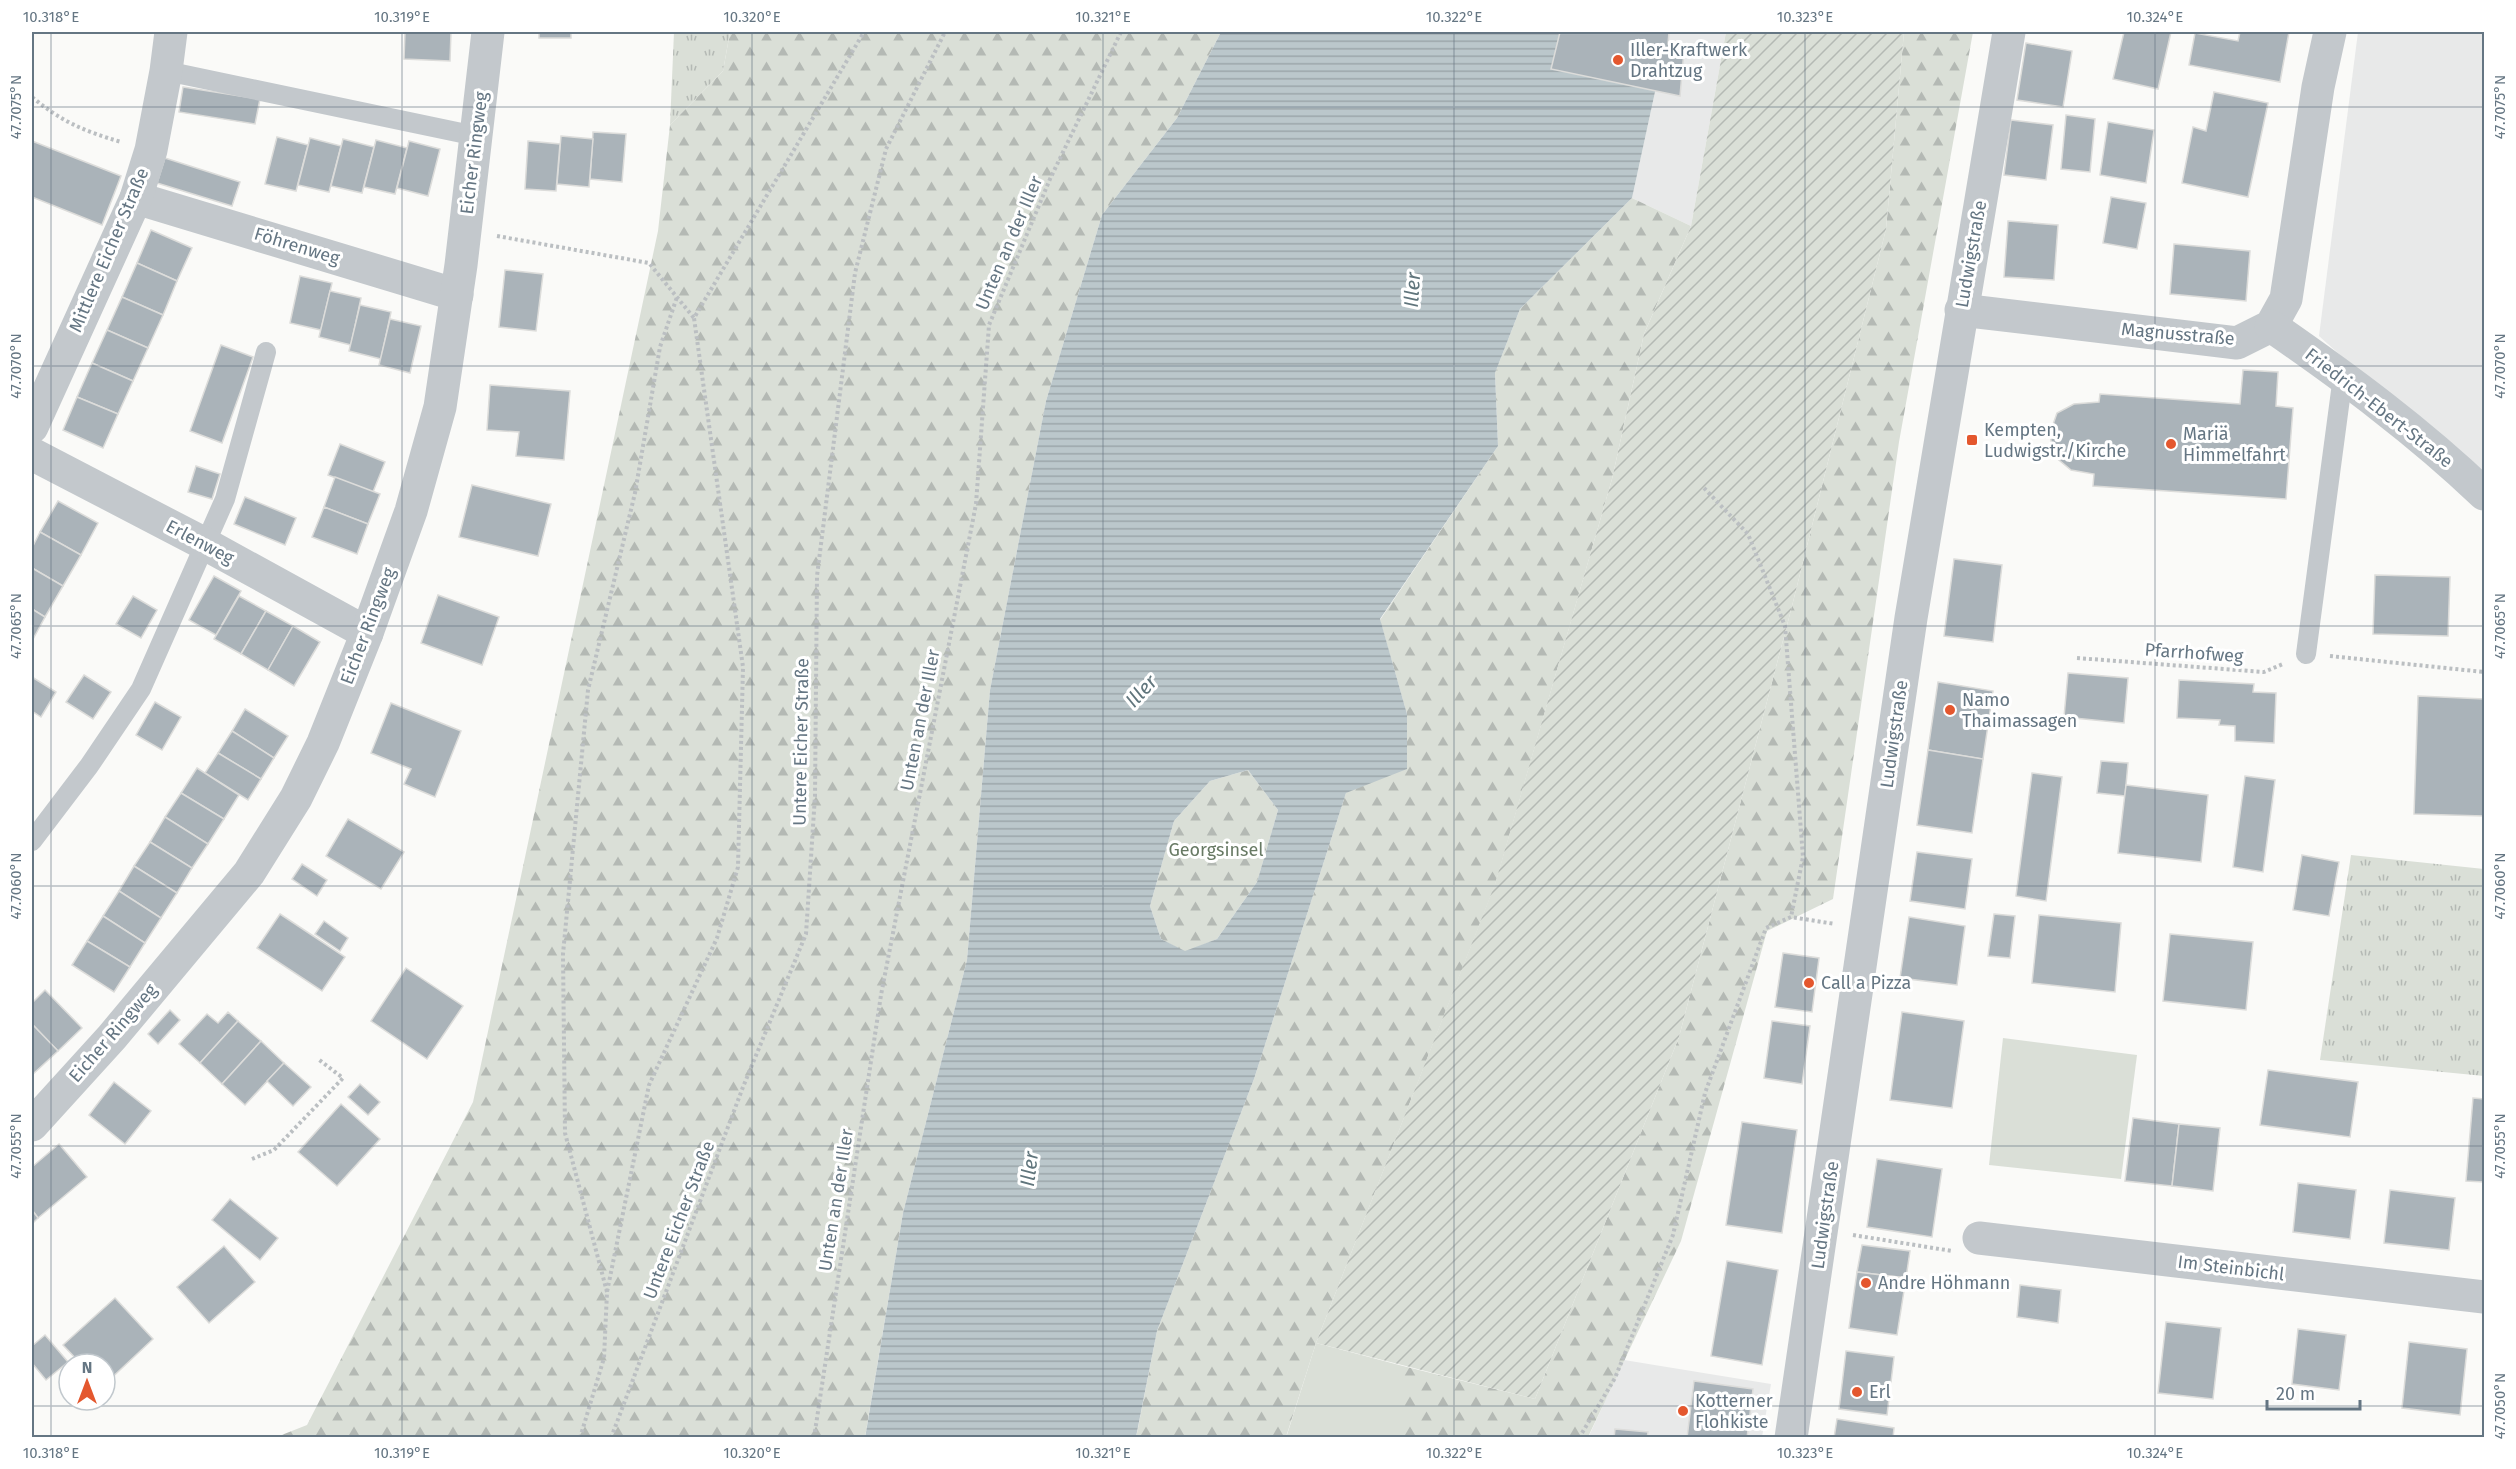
<svg xmlns="http://www.w3.org/2000/svg" width="2516" height="1469" font-family="'Fira Sans',sans-serif">
	<style>
		.built { fill: #e8e9e9 }
		.grass { fill: url(#grass-tufts) }
		.forest { fill: url(#forest-firs) }
		.park { fill: #dadfd7 }
		.garden { fill: url(#garden-furrows) }
		.water { fill: url(#water-rules); fill-rule: evenodd }
		.building { fill: #aab3b9; stroke: #dcdcda; stroke-width: 1.5 }
		.lines { fill: none; stroke-linecap: round; stroke-linejoin: round }
		.path { stroke: #bbbfc2; stroke-width: 4; stroke-dasharray: 3 3; stroke-linecap: butt }
		.service { stroke: #c3c8cc; stroke-width: 20 }
		.minor { stroke: #c3c8cc; stroke-width: 33 }
		.tertiary { stroke: #c3c8cc; stroke-width: 33 }
		.ticks { fill: none; stroke: #657683; stroke-width: 1.5; stroke-opacity: 0.45 }
		.poi-dot { fill: #e4572e; stroke: #fff; stroke-width: 2 }
		.labels { text-anchor: middle; dominant-baseline: central; stroke-width: 6; stroke-linejoin: round; paint-order: stroke }
		.poi-label { font-size: 18px; fill: #657683; stroke: #fff; text-anchor: start }
		.street-label { font-size: 18px; fill: #657683; stroke: #fff }
		.park-label { font-size: 18px; fill: #687a64; stroke: #fff }
		.water-label { font-size: 20px; font-style: italic; fill: #60757c; stroke: #fff }
		.neatline { fill: none; stroke: #657683; stroke-width: 2 }
		.ticks-label { font-size: 15px; text-anchor: middle; fill: #657683 }
	</style>
	<defs>
		<pattern id="grass-tufts" width="24" height="20" patternUnits="userSpaceOnUse" patternTransform="scale(1.5)"><rect width="24" height="20" fill="#dadfd7"/><path d="M3 7l-1-3M5 7V3M7 7l1-3M15 17l-1-3M17 17v-4M19 17l1-3" fill="none" stroke="#b4b9b4"/></pattern>
		<pattern id="forest-firs" width="22" height="20" patternUnits="userSpaceOnUse" patternTransform="scale(1.5)"><rect width="22" height="20" fill="#dadfd7"/><path d="M5 1l3.5 6h-7zM16 11l3.5 6h-7z" fill="#b4b9b4"/></pattern>
		<pattern id="garden-furrows" width="10" height="10" patternUnits="userSpaceOnUse" patternTransform="scale(1.5)"><rect width="10" height="10" fill="#dadfd7"/><path d="M-1 1l2-2M0 10L10 0M9 11l2-2" fill="none" stroke="#b4b9b4"/></pattern>
		<pattern id="water-rules" width="6" height="5" patternUnits="userSpaceOnUse" patternTransform="scale(1.5)"><rect width="6" height="5" fill="#bbc7cb"/><path d="M0 2.5h6" fill="none" stroke="#9ca6aa"/></pattern>
	</defs>
	<rect width="100%" height="100%" fill="#fafaf8"/>
	<g class="built">
		<path d="M1668,32H1726L1691,226L1632,198Z"/>
		<path d="M2358,32H2484V484L2319,336Z"/>
		<path d="M1624,1360L1771,1384L1762,1437L1588,1438Z"/>
	</g>
	<g class="grass">
		<path d="M674,32H730L723,71L670,125Z"/>
		<path d="M2351,855L2484,869V1076L2320,1060Z"/>
	</g>
	<g class="forest">
		<path d="M730,32H1221L1177,118L1102,215L1046,401L990,690L967,960L903,1213L865,1437L274,1438L307,1425L473,1102L658,231L670,125L723,71Z"/>
		<path d="M1904,32H1973L1899,442L1833,899L1767,931L1681,1241L1588,1437H1399V1365L1535,1399L1679,1037L1792,606L1886,229Z"/>
		<path d="M1632,198L1691,226L1644,334L1612,479L1495,885L1316,1343L1286,1437L1136,1438L1157,1331L1254,1079L1346,793L1407,714L1380,620L1498,446L1495,373L1520,309Z"/>
		<path d="M1248,770L1278,810L1257,882L1217,939L1185,952L1161,939L1150,906L1174,821L1210,781Z"/>
	</g>
	<g class="park">
		<path d="M2003,1038L2137,1055L2121,1179L1989,1165Z"/>
		<path d="M1316,1343L1399,1365V1437L1286,1438Z"/>
	</g>
	<path class="garden" d="M1726,32H1904L1886,229L1792,606L1679,1037L1535,1399L1316,1343L1495,884L1612,479L1644,334L1691,226Z"/>
	<path class="water" d="M1221,32H1668L1632,198L1520,309L1495,373L1498,446L1380,619L1407,714V769L1346,793L1254,1079L1157,1331L1136,1437L865,1438L903,1213L967,960L990,690L1046,401L1102,215L1177,118ZM1248,770L1278,810L1257,882L1217,939L1185,951L1161,939L1150,906L1174,821L1210,781Z"/>
	<g class="building">
		<path d="M405,32H451L450,61L404,59Z"/>
		<rect x="539" y="32" width="32" height="6"/>
		<path d="M1560,32H1669L1668,44L1684,51L1680,96L1551,69Z"/>
		<path d="M2124,32H2171L2158,89L2113,79Z"/>
		<path d="M2240,32H2289L2280,82L2189,65L2195,33L2238,41Z"/>
		<path d="M2026,43L2072,51L2063,107L2017,100Z"/>
		<path d="M183,87L260,99L255,124L179,112Z"/>
		<path d="M2214,92L2268,103L2248,197L2182,183L2193,127L2206,131Z"/>
		<path d="M2066,115L2095,119L2090,172L2061,169Z"/>
		<path d="M2011,120L2053,125L2046,180L2004,175Z"/>
		<path d="M2108,122L2154,130L2146,183L2100,175Z"/>
		<path d="M593,132L626,134L622,182L590,179Z"/>
		<path d="M561,136L593,139L589,187L557,184Z"/>
		<path d="M277,137L308,145L296,191L265,184Z"/>
		<path d="M310,138L341,146L329,192L298,185Z"/>
		<path d="M343,139L374,147L362,193L331,186Z"/>
		<path d="M376,140L407,148L395,194L364,187Z"/>
		<path d="M32,141L121,176L102,225L32,197Z"/>
		<path d="M409,141L440,149L428,196L397,188Z"/>
		<path d="M528,141L560,144L556,191L525,189Z"/>
		<path d="M165,158L240,182L232,206L157,183Z"/>
		<path d="M2111,197L2146,203L2137,249L2103,243Z"/>
		<path d="M2008,221L2058,225L2054,280L2004,277Z"/>
		<path d="M151,230L192,248L177,281L137,263Z"/>
		<path d="M2174,244L2250,251L2246,301L2170,294Z"/>
		<path d="M137,263L177,281L163,315L122,297Z"/>
		<path d="M505,270L543,274L536,331L499,327Z"/>
		<path d="M300,276L332,283L321,330L290,323Z"/>
		<path d="M330,291L361,298L351,345L319,337Z"/>
		<path d="M122,297L163,315L148,348L107,330Z"/>
		<path d="M360,305L391,312L381,359L349,351Z"/>
		<path d="M390,319L421,326L410,373L379,365Z"/>
		<path d="M107,330L148,348L133,381L92,363Z"/>
		<path d="M221,345L253,357L222,443L190,431Z"/>
		<path d="M92,363L133,381L118,414L77,397Z"/>
		<path d="M2243,370L2278,372L2276,406L2293,408L2286,499L2093,486L2094,474L2071,470L2053,455L2050,433L2057,413L2074,404L2099,402L2100,394L2240,404Z"/>
		<path d="M490,385L570,391L564,460L516,456L519,432L487,430Z"/>
		<path d="M77,397L118,414L103,448L63,430Z"/>
		<path d="M340,444L385,462L373,492L328,475Z"/>
		<path d="M196,466L220,474L212,499L188,492Z"/>
		<path d="M335,477L380,494L368,524L324,507Z"/>
		<path d="M472,485L551,504L538,556L459,537Z"/>
		<path d="M245,497L296,518L285,545L234,524Z"/>
		<path d="M58,501L98,523L81,555L40,532Z"/>
		<path d="M324,507L368,524L357,554L312,537Z"/>
		<path d="M40,532L81,555L63,586L32,568V548Z"/>
		<path d="M1954,559L2002,565L1993,642L1944,636Z"/>
		<path d="M32,568L63,586L45,617L32,609Z"/>
		<path d="M2375,575L2450,577L2448,636L2373,634Z"/>
		<path d="M214,576L241,591L216,635L189,620Z"/>
		<path d="M438,595L499,617L482,665L421,643Z"/>
		<path d="M133,596L157,610L141,638L116,624Z"/>
		<path d="M239,596L266,611L241,654L214,639Z"/>
		<path d="M32,609L45,617L32,641Z"/>
		<path d="M266,611L293,626L268,670L241,654Z"/>
		<path d="M293,626L320,642L294,686L268,670Z"/>
		<path d="M2068,673L2128,678L2124,723L2064,717Z"/>
		<path d="M84,675L111,692L93,719L66,702Z"/>
		<path d="M32,677L56,692L41,717L32,711Z"/>
		<path d="M2179,680L2254,684L2253,692L2276,693L2274,743L2235,741V726L2219,725L2220,720L2177,718Z"/>
		<path d="M1938,682L1993,691L1983,759L1928,750Z"/>
		<path d="M2418,696L2484,699V816L2414,814Z"/>
		<path d="M155,702L181,717L162,750L136,735Z"/>
		<path d="M391,703L461,731L435,797L404,784L411,769L371,753Z"/>
		<path d="M245,709L288,736L274,758L232,731Z"/>
		<path d="M232,731L274,758L261,779L218,753Z"/>
		<path d="M1928,750L1983,759L1972,833L1917,825Z"/>
		<path d="M218,753L261,779L248,800L205,773Z"/>
		<path d="M2101,761L2128,763L2125,796L2097,793Z"/>
		<path d="M197,768L239,795L224,819L181,793Z"/>
		<path d="M2032,773L2062,777L2046,901L2016,896Z"/>
		<path d="M2245,776L2275,780L2263,872L2233,867Z"/>
		<path d="M2126,785L2208,795L2201,862L2118,853Z"/>
		<path d="M181,793L224,819L208,844L165,817Z"/>
		<path d="M165,817L208,844L192,868L150,842Z"/>
		<path d="M348,819L404,852L381,889L326,856Z"/>
		<path d="M150,842L192,868L177,893L134,866Z"/>
		<path d="M1917,852L1972,859L1965,909L1910,901Z"/>
		<path d="M2302,855L2339,862L2329,916L2293,910Z"/>
		<path d="M302,864L327,880L317,896L292,879Z"/>
		<path d="M134,866L177,893L161,918L119,891Z"/>
		<path d="M119,891L161,918L145,943L103,916Z"/>
		<path d="M280,914L345,957L322,991L257,948Z"/>
		<path d="M1994,914L2015,916L2010,958L1988,956Z"/>
		<path d="M2039,915L2121,923L2115,992L2032,983Z"/>
		<path d="M103,916L145,943L130,967L87,941Z"/>
		<path d="M1909,917L1965,926L1957,985L1900,978Z"/>
		<path d="M324,921L348,938L340,951L315,934Z"/>
		<path d="M2170,934L2253,942L2246,1010L2163,1001Z"/>
		<path d="M87,941L130,967L114,992L72,965Z"/>
		<path d="M1783,953L1819,958L1812,1012L1775,1007Z"/>
		<path d="M406,968L463,1006L427,1059L371,1021Z"/>
		<path d="M45,990L82,1028L58,1051L32,1024V1003Z"/>
		<path d="M170,1010L180,1020L158,1044L148,1034Z"/>
		<path d="M228,1012L238,1021L200,1063L179,1044L207,1014L218,1023Z"/>
		<path d="M1902,1012L1964,1021L1952,1108L1890,1100Z"/>
		<path d="M238,1021L261,1041L222,1084L200,1063Z"/>
		<path d="M1772,1021L1810,1026L1802,1084L1764,1078Z"/>
		<path d="M32,1024L58,1051L33,1074L32,1072Z"/>
		<path d="M261,1041L284,1063L245,1105L222,1084Z"/>
		<path d="M284,1063L311,1087L293,1106L267,1081Z"/>
		<path d="M2268,1070L2358,1082L2350,1137L2260,1125Z"/>
		<path d="M114,1082L151,1111L125,1144L89,1115Z"/>
		<path d="M360,1084L380,1102L368,1115L348,1097Z"/>
		<path d="M2473,1098L2484,1099V1182L2466,1181Z"/>
		<path d="M341,1104L380,1139L337,1186L298,1152Z"/>
		<path d="M2133,1118L2179,1124L2172,1186L2125,1181Z"/>
		<path d="M1742,1122L1797,1130L1782,1233L1726,1225Z"/>
		<path d="M2179,1124L2220,1128L2213,1191L2172,1186Z"/>
		<path d="M59,1144L87,1177L38,1218L32,1210V1167Z"/>
		<path d="M1877,1159L1942,1169L1932,1237L1867,1227Z"/>
		<path d="M2298,1183L2356,1190L2350,1239L2293,1232Z"/>
		<path d="M2390,1190L2455,1198L2449,1250L2384,1243Z"/>
		<path d="M230,1199L278,1238L260,1260L212,1220Z"/>
		<path d="M32,1210L38,1218L32,1224Z"/>
		<path d="M1862,1245L1910,1251L1906,1278L1857,1272Z"/>
		<path d="M224,1246L255,1282L209,1323L177,1287Z"/>
		<path d="M1727,1261L1778,1270L1762,1365L1711,1356Z"/>
		<path d="M1857,1272L1906,1278L1897,1335L1849,1328Z"/>
		<path d="M2020,1285L2061,1290L2058,1323L2017,1317Z"/>
		<path d="M115,1298L153,1339L105,1384V1364H81L63,1345Z"/>
		<path d="M2166,1322L2221,1328L2213,1399L2158,1393Z"/>
		<path d="M2298,1329L2346,1335L2339,1390L2292,1384Z"/>
		<path d="M45,1335L68,1362L46,1380L32,1363V1346Z"/>
		<path d="M2409,1342L2467,1349L2460,1415L2402,1408Z"/>
		<path d="M1846,1351L1894,1357L1887,1415L1839,1409Z"/>
		<path d="M1694,1381L1753,1389L1747,1438H1687Z"/>
		<path d="M1837,1419L1894,1428L1893,1438H1834Z"/>
		<path d="M1615,1429L1648,1432L1647,1438H1614Z"/>
	</g>
	<g class="lines">
		<g class="path">
			<path d="M32,97C62,122 84,131 121,142"/>
			<path d="M497,236L649,263L694,318"/>
			<path d="M1704,488L1748,534L1785,626L1803,857L1791,917"/>
			<path d="M2330,656L2484,672"/>
			<path d="M2077,658L2264,672L2283,664"/>
			<path d="M252,1159L274,1150L343,1078L318,1059"/>
			<path d="M1853,1235L1952,1251"/>
			<path d="M607,1292L565,1133L563,954L588,690L635,493L660,347L677,297"/>
			<path d="M580,1438L604,1358L607,1292L649,1085L717,938L738,867L743,667L694,318L864,32"/>
			<path d="M611,1438L743,1087L806,934L815,796L817,576L855,273L886,149L945,32"/>
			<path d="M814,1438L881,995L976,504L989,325L1050,179L1121,32"/>
			<path d="M1579,1438L1615,1378L1673,1235L1705,1093L1766,928L1791,917L1835,924"/>
		</g>
		<g class="service">
			<path d="M166,71L476,136"/>
			<path d="M2306,654L2343,376"/>
			<path d="M32,841L89,766L141,689L225,499L266,352"/>
		</g>
		<g class="minor">
			<path d="M136,198L457,295"/>
			<path d="M1961,310L2237,343L2271,326L2286,299L2318,87L2330,32"/>
			<path d="M2271,326C2346,378 2418,431 2484,494"/>
			<path d="M32,427L136,198L151,150L166,71L171,32"/>
			<path d="M32,454L205,544L367,633"/>
			<path d="M32,1125L112,1037L249,873L296,798L323,743L367,633L411,511L440,407L461,265L488,32"/>
			<path d="M1979,1238L2484,1297"/>
		</g>
		<path class="tertiary" d="M1791,1438L1911,618L2009,32"/>
	</g>
	<path class="ticks" d="M51,32V1438M402,32V1438M752,32V1438M1103,32V1438M1454,32V1438M1805,32V1438M2155,32V1438M32,107H2484M32,366H2484M32,626H2484M32,886H2484M32,1146H2484M32,1406H2484"/>
	<g class="poi-dot">
		<circle cx="1618" cy="60" r="6"/>
		<rect x="1966" y="434" width="12" height="12" rx="3"/>
		<circle cx="2171" cy="444" r="6"/>
		<circle cx="1950" cy="710" r="6"/>
		<circle cx="1809" cy="983" r="6"/>
		<circle cx="1866" cy="1283" r="6"/>
		<circle cx="1857" cy="1392" r="6"/>
		<circle cx="1683" cy="1411" r="6"/>
	</g>
	<g class="labels">
		<g class="poi-label">
			<text x="1630" y="50">Iller-Kraftwerk<tspan x="1630" dy="21">Drahtzug</tspan></text>
			<text x="1984" y="430">Kempten,<tspan x="1984" dy="21">Ludwigstr./Kirche</tspan></text>
			<text x="2183" y="434">Mariä<tspan x="2183" dy="21">Himmelfahrt</tspan></text>
			<text x="1962" y="700">Namo<tspan x="1962" dy="21">Thaimassagen</tspan></text>
			<text x="1821" y="983">Call a Pizza</text>
			<text x="1878" y="1283">Andre Höhmann</text>
			<text x="1869" y="1392">Erl</text>
			<text x="1695" y="1401">Kotterner<tspan x="1695" dy="21">Flohkiste</tspan></text>
		</g>
		<g class="street-label">
			<text transform="translate(474 153) rotate(-83)">Eicher Ringweg</text>
			<text transform="translate(1009 243) rotate(-67)">Unten an der Iller</text>
			<text transform="translate(297 246) rotate(17)">Föhrenweg</text>
			<text transform="translate(109 250) rotate(-67)">Mittlere Eicher Straße</text>
			<text transform="translate(1971 254) rotate(-80)">Ludwigstraße</text>
			<text transform="translate(2178 334) rotate(5)">Magnusstraße</text>
			<text transform="translate(2379 408) rotate(38)">Friedrich-Ebert-Straße</text>
			<text transform="translate(200 542) rotate(28)">Erlenweg</text>
			<text transform="translate(368 626) rotate(-69)">Eicher Ringweg</text>
			<text transform="translate(2194 653) rotate(4)">Pfarrhofweg</text>
			<text transform="translate(920 720) rotate(-79)">Unten an der Iller</text>
			<text transform="translate(1894 734) rotate(-82)">Ludwigstraße</text>
			<text transform="translate(801 742) rotate(-89)">Untere Eicher Straße</text>
			<text transform="translate(113 1033) rotate(-49)">Eicher Ringweg</text>
			<text transform="translate(836 1200) rotate(-81)">Unten an der Iller</text>
			<text transform="translate(1825 1215) rotate(-82)">Ludwigstraße</text>
			<text transform="translate(679 1220) rotate(-69)">Untere Eicher Straße</text>
			<text transform="translate(2231 1268) rotate(7)">Im Steinbichl</text>
		</g>
		<g class="park-label">
			<text x="1216" y="850">Georgsinsel</text>
		</g>
		<g class="water-label">
			<text transform="translate(1412 290) rotate(-86)">Iller</text>
			<text transform="translate(1141 691) rotate(-47)">Iller</text>
			<text transform="translate(1029 1169) rotate(-83)">Iller</text>
		</g>
	</g>
	<rect width="2516" height="1469" fill="none" stroke="#ffffff" stroke-width="66"/>
	<g transform="translate(87 1382)"><circle r="28" fill="#ffffff" stroke="#c1c8cd" stroke-width="1.5"/>
	<path d="M0-4.5L10 22L0 15L-10 22Z" fill="#e4572e"/>
	<text y="-9" font-size="16" font-weight="bold" text-anchor="middle" fill="#657683">N</text>
	</g>
	<path d="M2267 1400v9h93v-9" fill="none" stroke="#657683" stroke-width="3"/>
	<text x="2276" y="1400" font-size="18" fill="#657683" stroke="#ffffff" stroke-width="4.5" paint-order="stroke">20 m</text>
	<rect x="33" y="33" width="2450" height="1403" class="neatline"/>
	<g class="ticks-label">
		<text x="51" y="22">10.318°E</text>
		<text x="402" y="22">10.319°E</text>
		<text x="752" y="22">10.320°E</text>
		<text x="1103" y="22">10.321°E</text>
		<text x="1454" y="22">10.322°E</text>
		<text x="1805" y="22">10.323°E</text>
		<text x="2155" y="22">10.324°E</text>
		<text transform="translate(16 107) rotate(-90)" y="5">47.7075°N</text>
		<text transform="translate(2500 107) rotate(-90)" y="5">47.7075°N</text>
		<text transform="translate(16 366) rotate(-90)" y="5">47.7070°N</text>
		<text transform="translate(2500 366) rotate(-90)" y="5">47.7070°N</text>
		<text transform="translate(16 626) rotate(-90)" y="5">47.7065°N</text>
		<text transform="translate(2500 626) rotate(-90)" y="5">47.7065°N</text>
		<text transform="translate(16 886) rotate(-90)" y="5">47.7060°N</text>
		<text transform="translate(2500 886) rotate(-90)" y="5">47.7060°N</text>
		<text transform="translate(16 1146) rotate(-90)" y="5">47.7055°N</text>
		<text transform="translate(2500 1146) rotate(-90)" y="5">47.7055°N</text>
		<text transform="translate(2500 1406) rotate(-90)" y="5">47.7050°N</text>
		<text x="51" y="1458">10.318°E</text>
		<text x="402" y="1458">10.319°E</text>
		<text x="752" y="1458">10.320°E</text>
		<text x="1103" y="1458">10.321°E</text>
		<text x="1454" y="1458">10.322°E</text>
		<text x="1805" y="1458">10.323°E</text>
		<text x="2155" y="1458">10.324°E</text>
	</g>
</svg>
